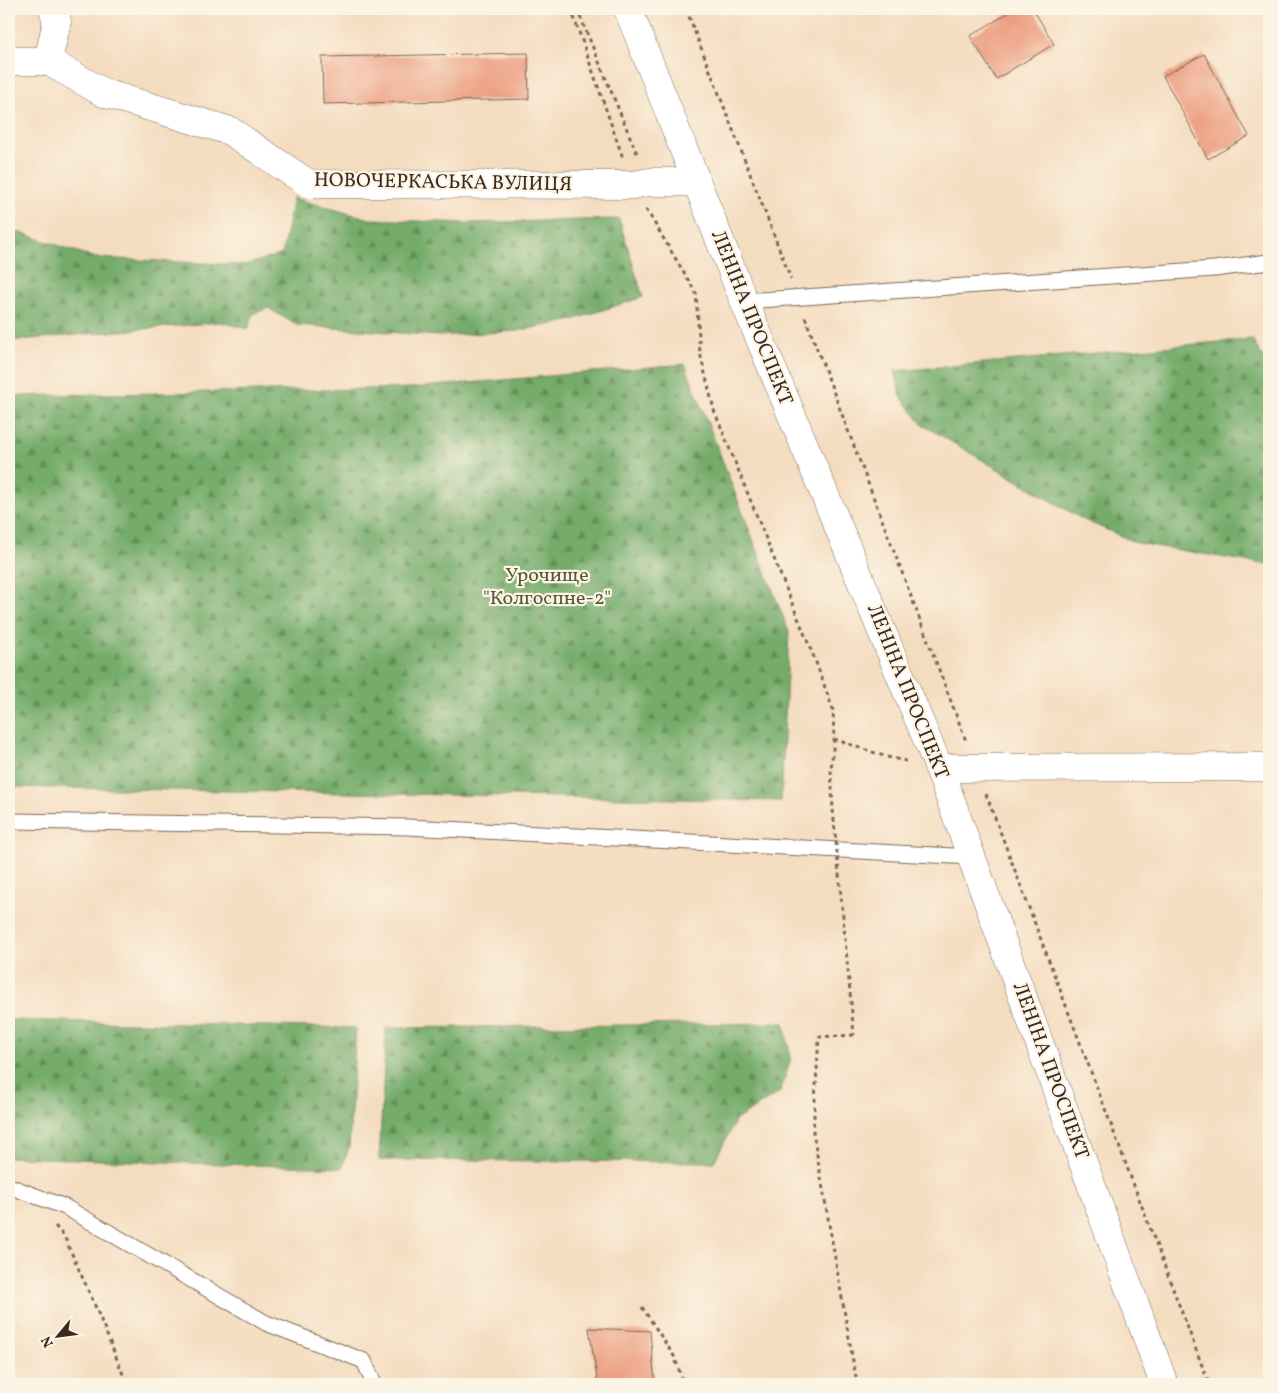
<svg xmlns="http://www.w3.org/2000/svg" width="1278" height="1393" font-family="Vollkorn,serif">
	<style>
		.forest { fill: url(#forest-firs); stroke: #586b44 }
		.building { fill: #ec9e81 }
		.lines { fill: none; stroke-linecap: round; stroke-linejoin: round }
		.lane-casing { stroke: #7c6856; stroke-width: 17 }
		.street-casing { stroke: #7c6856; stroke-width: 29 }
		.secondary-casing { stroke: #7c6856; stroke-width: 29 }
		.path { stroke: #7c6856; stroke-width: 3; stroke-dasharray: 4 4; stroke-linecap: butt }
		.lane { stroke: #fff; stroke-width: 15 }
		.street { stroke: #fff; stroke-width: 28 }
		.secondary { stroke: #fff; stroke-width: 28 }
		.path-bridge { stroke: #7c6856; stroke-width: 3; stroke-dasharray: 4 4; stroke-linecap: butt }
		.labels { text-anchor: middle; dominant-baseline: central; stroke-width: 4.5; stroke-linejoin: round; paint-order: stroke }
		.street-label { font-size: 20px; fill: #3b2a1e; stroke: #fcf5e5 }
		.park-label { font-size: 20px; fill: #55593a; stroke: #fcf5e5 }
	</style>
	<defs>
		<pattern id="forest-firs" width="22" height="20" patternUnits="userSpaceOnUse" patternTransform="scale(1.25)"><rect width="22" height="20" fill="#75ac6b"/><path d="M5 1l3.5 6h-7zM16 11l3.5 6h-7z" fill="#618c57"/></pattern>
	</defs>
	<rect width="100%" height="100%" fill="#fcf5e5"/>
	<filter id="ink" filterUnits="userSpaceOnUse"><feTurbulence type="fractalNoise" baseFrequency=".02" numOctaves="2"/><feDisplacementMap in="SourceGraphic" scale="10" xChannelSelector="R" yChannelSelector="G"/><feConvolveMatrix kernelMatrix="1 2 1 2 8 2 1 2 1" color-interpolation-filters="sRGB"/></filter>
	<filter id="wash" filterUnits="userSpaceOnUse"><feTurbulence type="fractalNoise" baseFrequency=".0096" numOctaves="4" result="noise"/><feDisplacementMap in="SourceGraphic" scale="20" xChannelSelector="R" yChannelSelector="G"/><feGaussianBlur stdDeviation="1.12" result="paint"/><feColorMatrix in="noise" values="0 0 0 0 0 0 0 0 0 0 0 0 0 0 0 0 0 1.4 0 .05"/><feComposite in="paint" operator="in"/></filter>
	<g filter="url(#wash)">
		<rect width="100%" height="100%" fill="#f4dcbf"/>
		<g class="forest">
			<path d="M293,198L370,219L466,223L619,219L643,297L569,321L517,331L439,336L296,325L268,308L253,314L248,329L221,322L9,341V229L96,258L244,265L282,254Z"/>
			<path d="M1252,339L1269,369V565L1137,543L1084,520L923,425L901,397L895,371Z"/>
			<path d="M685,364L789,632L781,801L9,787V396L411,388Z"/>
			<path d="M9,1020L356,1028L349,1148L342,1168L9,1157Z"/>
			<path d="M784,1023L791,1059L780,1092L736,1120L714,1162L379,1160L386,1028Z"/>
		</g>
		<g id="blocks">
			<g class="building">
				<path d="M1015,9H1033L1054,44L996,79L970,36Z"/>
				<path d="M528,53L529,99L323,104L322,57Z"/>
				<path d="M1204,54L1249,136L1208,159L1163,76Z"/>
				<path d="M589,1328L650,1331L655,1384H598Z"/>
			</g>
		</g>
	</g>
	<g filter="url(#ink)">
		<use href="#blocks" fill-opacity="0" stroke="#7c6856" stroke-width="1"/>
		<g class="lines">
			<defs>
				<g id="lane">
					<path d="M744,301L1214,269L1269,262"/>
					<path d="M9,821L408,827L972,857"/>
					<path d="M9,1186L65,1207L266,1323L364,1361L374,1384"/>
				</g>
				<g id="street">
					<path d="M9,61H48L104,93L230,131L309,184L633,185L649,182H696"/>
					<path d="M48,61L57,21L53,9"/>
					<path d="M939,768L1269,767"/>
				</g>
				<path id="secondary" d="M628,9L744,301L939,768L1164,1384"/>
			</defs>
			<use href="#lane" class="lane-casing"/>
			<use href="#street" class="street-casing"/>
			<use href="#secondary" class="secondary-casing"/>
			<g class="path">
				<path d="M571,9L623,158"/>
				<path d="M577,9L638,156"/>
				<path d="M686,9L791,279"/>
				<path d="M646,209L696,293L700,353L714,410L817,665L833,710L834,739L831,769L833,810"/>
				<path d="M805,317L966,741"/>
				<path d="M834,739L887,757L906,761"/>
				<path d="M986,794L1209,1384"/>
				<path d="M854,1035L819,1037L813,1132L857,1384"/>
				<path d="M55,1226L64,1236L96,1308L127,1384"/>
				<path d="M642,1307L674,1356L684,1384"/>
			</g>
			<use href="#lane" class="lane"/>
			<use href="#street" class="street"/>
			<use href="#secondary" class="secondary"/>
			<path class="path-bridge" d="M833,810L854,1035"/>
		</g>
	</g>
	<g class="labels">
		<g class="street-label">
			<text transform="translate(443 183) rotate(1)">НОВОЧЕРКАСЬКА ВУЛИЦЯ</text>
			<text transform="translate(751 318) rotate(68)">ЛЕНІНА ПРОСПЕКТ</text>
			<text transform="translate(907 692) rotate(68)">ЛЕНІНА ПРОСПЕКТ</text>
			<text transform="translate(1050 1071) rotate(70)">ЛЕНІНА ПРОСПЕКТ</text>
		</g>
		<g class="park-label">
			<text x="547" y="576">Урочище<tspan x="547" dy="23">"Колгоспне-2"</tspan></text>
		</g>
	</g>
	<rect width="1278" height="1393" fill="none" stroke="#fcf5e5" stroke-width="30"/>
	<g transform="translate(58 1336) rotate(241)" stroke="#fcf5e5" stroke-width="4" paint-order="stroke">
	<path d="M0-4L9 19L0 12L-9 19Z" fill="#3b2a1e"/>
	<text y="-8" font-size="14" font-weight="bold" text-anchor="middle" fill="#3b2a1e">N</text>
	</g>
</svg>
